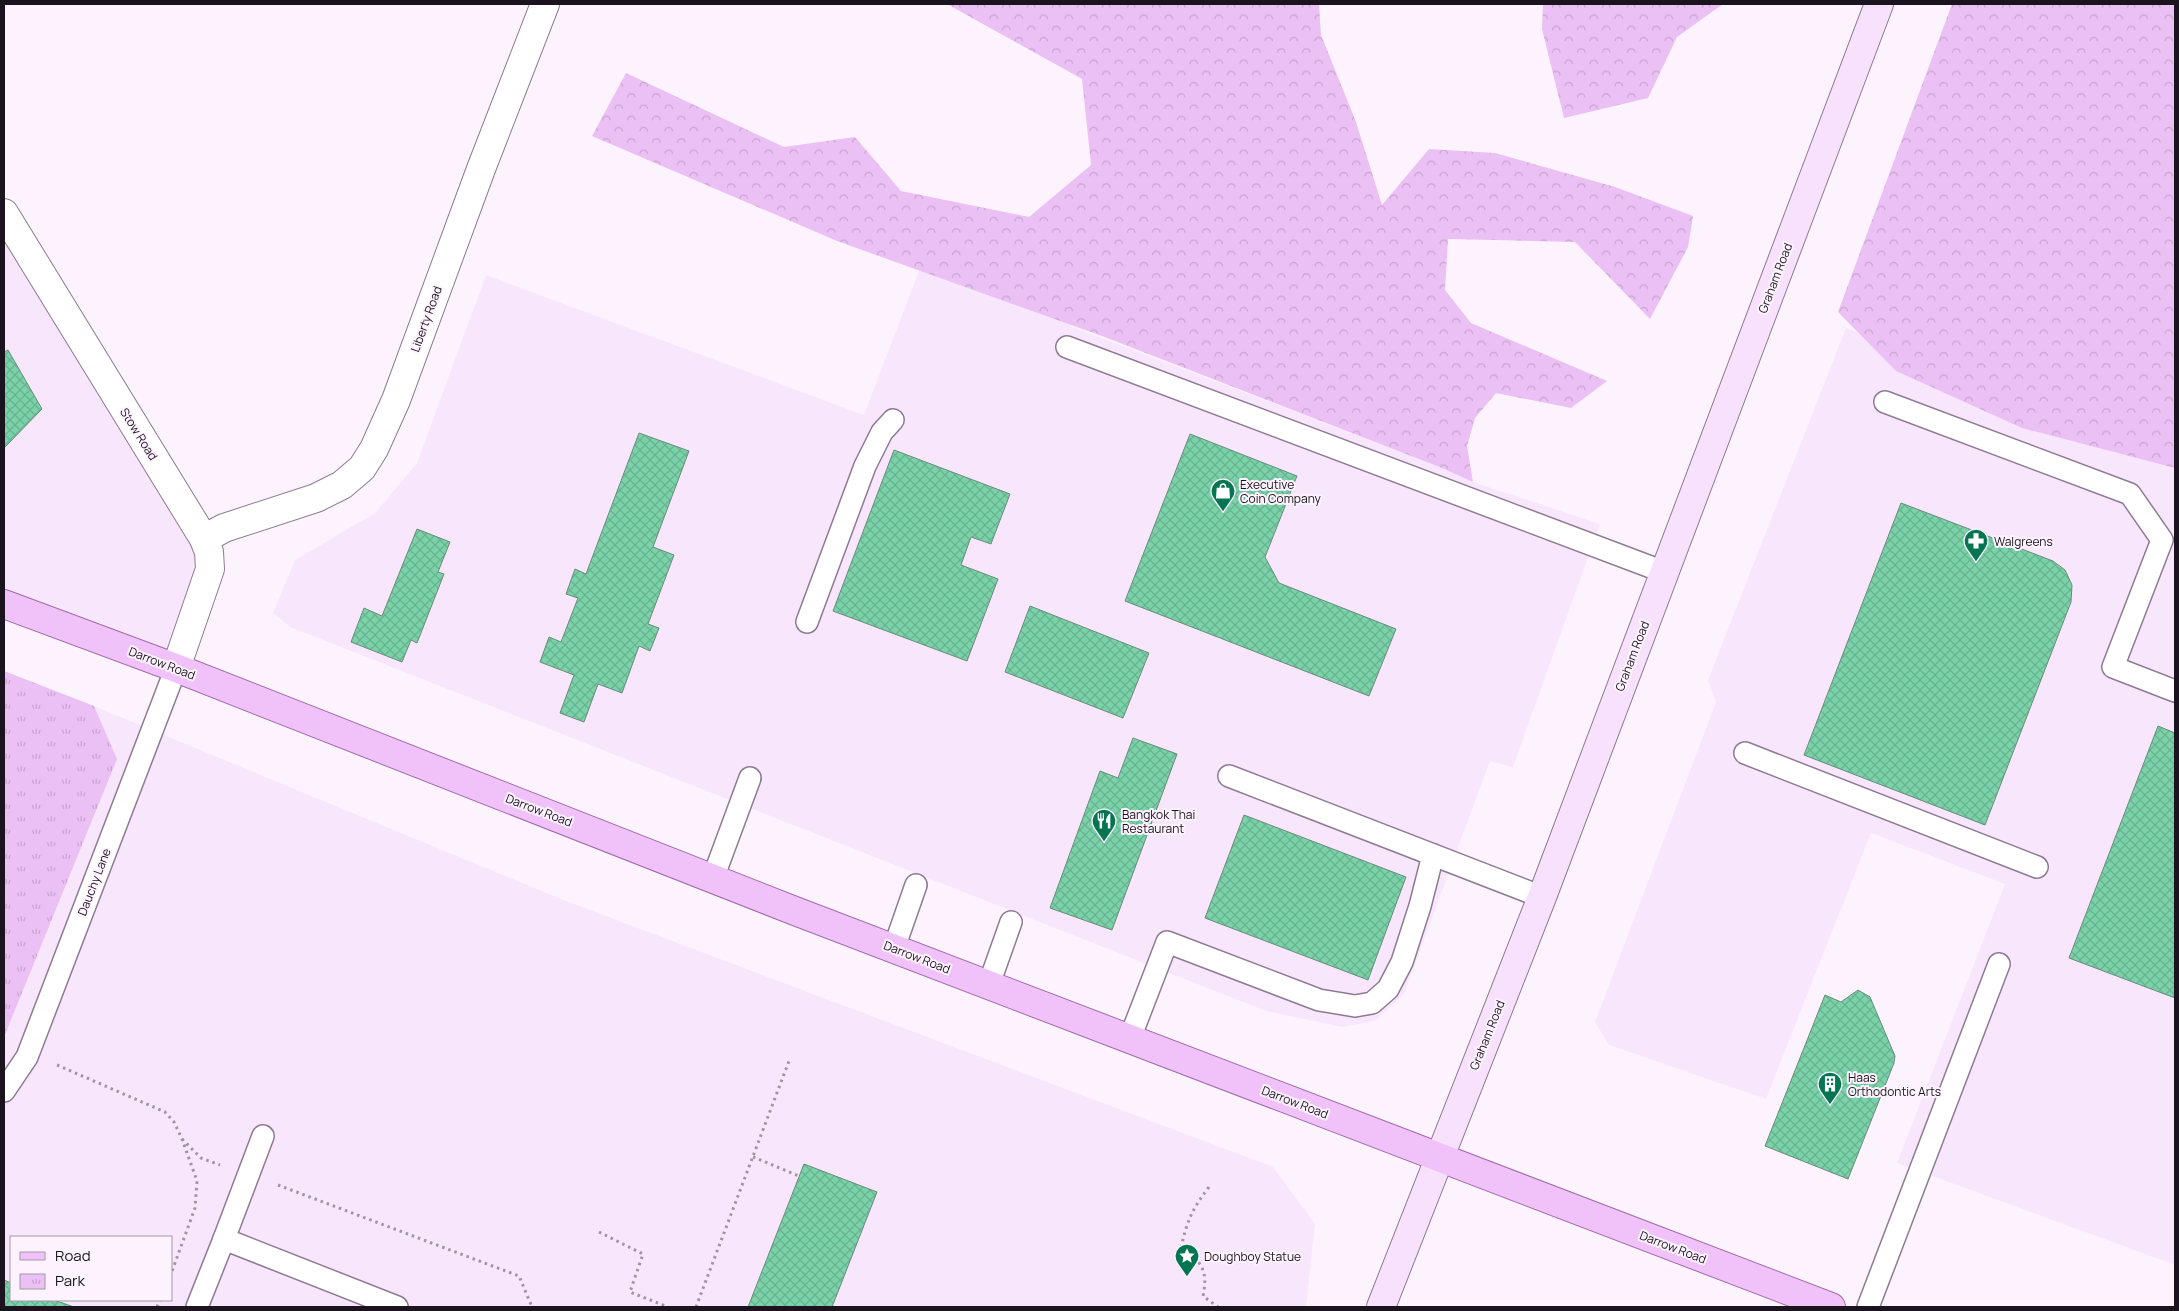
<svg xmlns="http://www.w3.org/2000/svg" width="2179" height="1311" font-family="Manrope,sans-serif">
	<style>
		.built { fill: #f8e7fc; fill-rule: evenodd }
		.forest { fill: url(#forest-crowns) }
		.park { fill: url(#park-tufts) }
		.building { fill: url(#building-cross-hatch); stroke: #6a8b7a }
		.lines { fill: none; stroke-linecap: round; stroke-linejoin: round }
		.service-casing { stroke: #8f7a93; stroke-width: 24 }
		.minor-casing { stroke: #8f7a93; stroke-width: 30 }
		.tertiary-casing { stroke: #8f7a93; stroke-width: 30 }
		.secondary-casing { stroke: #8f7a93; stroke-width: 30 }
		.primary-casing { stroke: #a06bab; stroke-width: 30 }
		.path { stroke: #9e95a0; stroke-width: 3; stroke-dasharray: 2.5 4; stroke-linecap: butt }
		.service { stroke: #fff; stroke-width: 21 }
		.minor { stroke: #fff; stroke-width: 28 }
		.tertiary { stroke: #fff; stroke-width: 28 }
		.secondary { stroke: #f8e1fd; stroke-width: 28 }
		.primary { stroke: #f1c2fa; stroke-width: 28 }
		.labels { text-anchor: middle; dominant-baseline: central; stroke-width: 4; stroke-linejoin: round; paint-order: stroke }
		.street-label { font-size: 12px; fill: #1b131d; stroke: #fdf3ff }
		.poi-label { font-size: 12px; fill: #1b131d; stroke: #fdf3ff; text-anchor: start }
	</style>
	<defs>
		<pattern id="forest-crowns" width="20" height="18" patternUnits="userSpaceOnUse" patternTransform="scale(1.25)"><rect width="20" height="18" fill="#ebc0f4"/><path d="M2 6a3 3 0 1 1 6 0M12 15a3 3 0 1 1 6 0" fill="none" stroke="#c9a4d1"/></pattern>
		<pattern id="park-tufts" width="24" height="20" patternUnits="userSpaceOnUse" patternTransform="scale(1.25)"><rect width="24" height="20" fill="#ebc0f4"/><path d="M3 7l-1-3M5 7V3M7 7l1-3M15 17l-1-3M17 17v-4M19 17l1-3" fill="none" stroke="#c9a4d1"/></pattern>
		<pattern id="building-cross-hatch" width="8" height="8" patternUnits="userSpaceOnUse" patternTransform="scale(1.25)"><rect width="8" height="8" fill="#7ad2a9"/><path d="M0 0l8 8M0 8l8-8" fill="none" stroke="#69b391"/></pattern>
	</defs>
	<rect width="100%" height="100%" fill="#fdf3ff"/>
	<g class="built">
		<path d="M4,225L199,548L202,568L165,653L4,592Z"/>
		<path d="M925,255L1076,310L1070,326L1442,468L1473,482L1600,524L1513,767L1490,761L1404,994L1375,1021L1342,1027L1266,1011L290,627L273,613L295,560L375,513L417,463L486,275L864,415Z"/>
		<path d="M1846,328L2175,436V1265L1897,1163L2005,884L1871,833L1766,1099L1609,1045L1595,1022L1716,702L1708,680Z"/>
		<path d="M4,671L101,709L566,901L1273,1167L1315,1224L1306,1307H4ZM11,1237H171V1300H11Z"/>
	</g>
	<g class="forest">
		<path d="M947,4H1319L1321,35L1356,122L1382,205L1429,149L1495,153L1615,187L1693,216L1688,247L1650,319L1575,242L1448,239L1445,290L1471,323L1607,381L1571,408L1496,393L1475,418L1467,446L1473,482L1442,468L1102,336L837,241L592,136L626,73L784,147L855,137L901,191L1029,217L1091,165L1082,79Z"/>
		<path d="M1543,4H1723L1677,37L1648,98L1564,118L1542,29Z"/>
		<path d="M1952,4H2175V468L2022,428L1896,371L1838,312Z"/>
	</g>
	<path class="park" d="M4,671L94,706L117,759L4,1037Z"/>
	<g class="building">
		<path d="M8,350L42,409L4,448V352Z"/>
		<path d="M639,433L689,451L653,547L674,555L648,624L659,628L650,651L639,646L622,693L598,684L584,722L560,713L574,675L540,662L549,637L561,642L578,598L566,594L575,569L586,574Z"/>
		<path d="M1190,434L1297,476L1265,557L1279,583L1396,629L1369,696L1125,601Z"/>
		<path d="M894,450L1010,494L991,544L971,537L961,565L998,579L967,661L833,611Z"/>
		<path d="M1901,503L2053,561L2065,570L2072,585L2071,602L1985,825L1804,755Z"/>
		<path d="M417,529L450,542L438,572L444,574L417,643L411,640L402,662L351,642L364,608L382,616Z"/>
		<path d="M1030,606L1149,653L1123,718L1005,672Z"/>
		<path d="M2158,726L2175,733V998L2069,958Z"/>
		<path d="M1133,738L1177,754L1112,930L1050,908L1100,771L1118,778Z"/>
		<path d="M1244,815L1406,877L1368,980L1205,918Z"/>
		<path d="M1858,990L1870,997L1895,1056L1894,1063L1848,1179L1765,1146L1825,995L1841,1002Z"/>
		<path d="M804,1164L877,1192L832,1307H748Z"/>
		<path d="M4,1280L11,1283V1300H54L74,1307H4Z"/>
	</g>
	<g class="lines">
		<defs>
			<g id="service">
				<path d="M1067,347L1664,572"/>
				<path d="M1885,402L2130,494L2162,540L2113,667L2175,691"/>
				<path d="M807,622L865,466L882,432L893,420"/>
				<path d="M1745,753L2037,867"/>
				<path d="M1229,776L1542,897"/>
				<path d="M713,878L750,778"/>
				<path d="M894,948L916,885"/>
				<path d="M989,984L1011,922"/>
				<path d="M1130,1038L1167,942L1319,1000L1355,1006L1372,1003L1388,989L1402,962L1420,906L1433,855"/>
				<path d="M4,1091L27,1057L176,668"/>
				<path d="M263,1136L224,1239L397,1307"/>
				<path d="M197,1307L224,1239"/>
				<path d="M1868,1307L1999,964"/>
			</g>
			<path id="minor" d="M204,539L224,528L316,498L342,485L362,468L374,449L396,400L481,169L545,4"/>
			<path id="tertiary" d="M4,213L204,539L209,552L210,569L176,668"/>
			<path id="secondary" d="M1381,1307L1542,897L1879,4"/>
			<path id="primary" d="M4,604L176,668L795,911L1831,1307"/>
		</defs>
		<use href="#service" class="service-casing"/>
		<use href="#minor" class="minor-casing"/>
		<use href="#tertiary" class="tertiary-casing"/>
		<use href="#secondary" class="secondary-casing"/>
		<use href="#primary" class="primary-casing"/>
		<g class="path">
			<path d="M57,1065L165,1112L174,1122L182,1139L197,1181L195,1208L171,1274"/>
			<path d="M182,1139L201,1158L220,1165"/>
			<path d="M753,1157L799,1176"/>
			<path d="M278,1185L519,1276L532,1307"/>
			<path d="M1209,1187C1192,1209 1186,1223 1181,1249C1203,1261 1208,1272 1203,1296L1218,1307"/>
			<path d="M599,1232L643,1254L630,1292L668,1307"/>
			<path d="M157,1307L160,1300"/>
			<path d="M696,1307L789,1061"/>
		</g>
		<use href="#service" class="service"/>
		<use href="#minor" class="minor"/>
		<use href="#tertiary" class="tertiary"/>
		<use href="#secondary" class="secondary"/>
		<use href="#primary" class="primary"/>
	</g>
	<defs>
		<symbol id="shop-pin" viewBox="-11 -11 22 30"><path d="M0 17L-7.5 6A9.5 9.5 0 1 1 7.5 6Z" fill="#037651" stroke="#fdf3ff"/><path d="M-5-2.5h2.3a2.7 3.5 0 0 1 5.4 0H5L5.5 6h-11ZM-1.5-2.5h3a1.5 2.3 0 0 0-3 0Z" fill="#fff"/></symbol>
		<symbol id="pharmacy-pin" viewBox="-11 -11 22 30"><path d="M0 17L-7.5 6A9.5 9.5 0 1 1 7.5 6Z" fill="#037651" stroke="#fdf3ff"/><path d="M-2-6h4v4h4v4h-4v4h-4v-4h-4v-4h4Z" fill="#fff"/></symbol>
		<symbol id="restaurant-pin" viewBox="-11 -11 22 30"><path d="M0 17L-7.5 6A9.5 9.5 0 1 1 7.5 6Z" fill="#037651" stroke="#fdf3ff"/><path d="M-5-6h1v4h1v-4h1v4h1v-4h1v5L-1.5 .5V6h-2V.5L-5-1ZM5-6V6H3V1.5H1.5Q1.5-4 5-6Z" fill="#fff"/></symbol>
		<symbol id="building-pin" viewBox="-11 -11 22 30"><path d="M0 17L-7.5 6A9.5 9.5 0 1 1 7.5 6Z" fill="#037651" stroke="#fdf3ff"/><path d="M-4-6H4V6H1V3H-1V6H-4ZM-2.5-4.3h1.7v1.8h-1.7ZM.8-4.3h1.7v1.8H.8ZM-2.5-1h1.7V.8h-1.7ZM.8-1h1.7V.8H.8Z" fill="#fff"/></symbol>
		<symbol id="sight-pin" viewBox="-11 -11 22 30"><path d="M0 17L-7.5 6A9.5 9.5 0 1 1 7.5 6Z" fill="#037651" stroke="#fdf3ff"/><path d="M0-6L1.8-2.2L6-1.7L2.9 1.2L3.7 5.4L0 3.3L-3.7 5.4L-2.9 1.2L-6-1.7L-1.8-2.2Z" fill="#fff"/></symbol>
	</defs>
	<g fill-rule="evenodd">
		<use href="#shop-pin" x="1209" y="477" width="28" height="38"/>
		<use href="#pharmacy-pin" x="1962" y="527" width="28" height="38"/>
		<use href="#restaurant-pin" x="1090" y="807" width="28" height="38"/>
		<use href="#building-pin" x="1816" y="1070" width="28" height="38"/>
		<use href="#sight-pin" x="1173" y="1242" width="28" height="38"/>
	</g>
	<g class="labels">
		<g class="street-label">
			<text transform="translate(1775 278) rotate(-69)">Graham Road</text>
			<text transform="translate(426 319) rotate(-70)">Liberty Road</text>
			<text transform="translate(139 434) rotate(58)">Stow Road</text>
			<text transform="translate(1632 656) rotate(-69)">Graham Road</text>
			<text transform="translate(162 663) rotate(21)">Darrow Road</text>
			<text transform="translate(539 810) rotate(21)">Darrow Road</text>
			<text transform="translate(94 882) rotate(-69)">Dauchy Lane</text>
			<text transform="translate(917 957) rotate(21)">Darrow Road</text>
			<text transform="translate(1487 1035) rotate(-68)">Graham Road</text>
			<text transform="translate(1295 1102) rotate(21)">Darrow Road</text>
			<text transform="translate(1673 1247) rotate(21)">Darrow Road</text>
		</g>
		<g class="poi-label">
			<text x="1240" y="484">Executive<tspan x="1240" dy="14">Coin Company</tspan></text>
			<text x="1994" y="541">Walgreens</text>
			<text x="1122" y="814">Bangkok Thai<tspan x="1122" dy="14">Restaurant</tspan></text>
			<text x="1848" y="1077">Haas<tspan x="1848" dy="14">Orthodontic Arts</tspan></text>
			<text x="1204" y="1256">Doughboy Statue</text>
		</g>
	</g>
	<rect width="2179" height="1311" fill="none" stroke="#1b131d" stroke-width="10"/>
	<rect x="10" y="1236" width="162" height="65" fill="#fdf3ff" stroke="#a399a5"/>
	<rect x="20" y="1252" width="25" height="8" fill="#f1c2fa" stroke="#a399a5"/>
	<text x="55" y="1261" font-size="15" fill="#1b131d">Road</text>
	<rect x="20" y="1274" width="25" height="15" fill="url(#park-tufts)" stroke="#a399a5"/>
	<text x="55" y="1286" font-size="15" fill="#1b131d">Park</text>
</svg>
